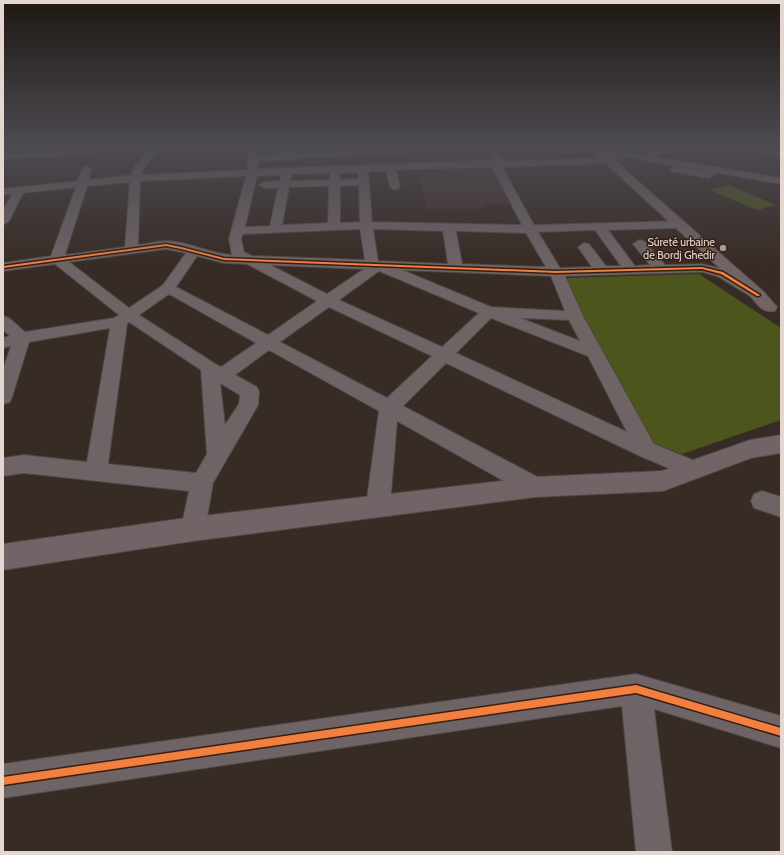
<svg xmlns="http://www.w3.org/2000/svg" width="784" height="855" font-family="Cabin,sans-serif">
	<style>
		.education { fill: #45332e }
		.green { fill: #4b551c }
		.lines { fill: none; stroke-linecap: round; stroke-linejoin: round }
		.minor-casing { stroke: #514742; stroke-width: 2 }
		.major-casing { stroke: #514742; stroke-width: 2 }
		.minor { fill: #6e6466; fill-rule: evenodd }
		.major { fill: #726466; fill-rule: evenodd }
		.cycleway-casing { stroke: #341f13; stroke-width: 3 }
		.cycleway { fill: #f27e40; fill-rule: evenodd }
		.poi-dot { fill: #a89a94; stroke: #341f13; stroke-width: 1.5 }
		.labels { text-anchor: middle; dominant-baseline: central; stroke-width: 3; stroke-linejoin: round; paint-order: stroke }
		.far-poi-label { font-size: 11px; fill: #e5d6cf; stroke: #341f13; text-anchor: end }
	</style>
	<rect width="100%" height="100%" fill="#372b25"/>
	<path class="education" d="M492,165L515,204H482L483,209H427L417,168Z"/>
	<g class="green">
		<path d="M729,185L776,205L757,210L710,190Z"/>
		<path d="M699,274L781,328V420L682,454L652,443L562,278Z"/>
	</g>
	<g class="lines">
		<defs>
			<g id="minor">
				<path d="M100,145L154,146L157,151L143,169L141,175L247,170L249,158L247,145H256L258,155L412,146L417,149L412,152L258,161L257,169L495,160L478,145H488L507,161L610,158L612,160L610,162L607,163L502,167L534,225L682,221L684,224L682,227L678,228L608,230L635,266L650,265L633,244L639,240L644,241L665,265L702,264L727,270L760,290L762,293L760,296H750L717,276L702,272L565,276L583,316L654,444L700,463L703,469L700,475L692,478L640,456L446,363L403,406L543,480L546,487L543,494L535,496L527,494L397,421L390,506L386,513L378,516L370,513L366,506L379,411L269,350L235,375L257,387L259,392L258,405L213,483L205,529L201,537L193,540L185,537L181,529L189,491L24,473L3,476V458L24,455L87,462L110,328L29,342L12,397L10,402L3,404V369L11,346L3,348V338L10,336L3,330V316L9,318L25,332L114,318L119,315L55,264L3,271V263L51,256L76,187L23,193L9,221L3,225V210L12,194L3,195V189L78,181L82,169L87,166L92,169L89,180L131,175L133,169L147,151L118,149L50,157L3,159V153L50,151ZM492,167L522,225L372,222L368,171H386L390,187L395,190L400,187L396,170ZM358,172V179L340,180V173ZM330,173V180L290,181L292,174ZM281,175L280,181L264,182L259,185L264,188H278L270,226L245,227L257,176ZM246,176L229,239L232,255C210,254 189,241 166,241C157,241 147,244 138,245L140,181ZM130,182L125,247L65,255L87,186ZM359,185L360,222L340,223V186ZM329,186L328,223L282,225L289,187ZM360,229L365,260L252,256L244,252L241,239L243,234ZM373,229L443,231L448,264L378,261ZM595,230L621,266H606L589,244L584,243L578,247L592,267L560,268L538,232ZM456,231L526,233L546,267L462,264ZM166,249L186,253L163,285L129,308L69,262ZM197,256L224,263L247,264L317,301L268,335L176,287ZM270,265L364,269L327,294ZM402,270L551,276L565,311L491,307ZM379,271L479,313L442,347L339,300ZM169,294L256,343L221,367L217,365L139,315ZM329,307L432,356L387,398L280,342ZM491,318L588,356L627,432L456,353ZM520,318L569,320L580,341ZM129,322L201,370L207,454L196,473L108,464L127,324ZM220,383L240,395L239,404L225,425Z"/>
				<path d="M664,145H677L656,156L653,161H647L645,159L649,152Z"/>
				<path d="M741,145H756L781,152V158Z"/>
				<path d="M675,166L707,172L716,167L721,170L709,178L671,171L670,169Z"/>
				<path d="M762,491L781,497V517L754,508L751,501L754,494Z"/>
				<path d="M636,674L781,716V748L654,709L672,852H636L622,706L3,798V764Z"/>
			</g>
			<g id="major">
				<path d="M609,147L650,156L781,178V184L626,157L614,160L764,292L777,307L775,311C763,313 759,307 752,298L601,159L592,153L599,148Z"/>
				<path d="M781,435V453L751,458L663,491L535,497L193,541L3,570V544L193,517L535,477L662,471L750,440Z"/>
			</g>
		</defs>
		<use href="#minor" class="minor-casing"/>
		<use href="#major" class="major-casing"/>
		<use href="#minor" class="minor"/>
		<use href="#major" class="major"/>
		<defs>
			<g id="cycleway">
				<path d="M166,244L181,247L224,258L556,271L702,267L723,272L760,295L759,296H757L721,274L702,269L556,273L224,260L181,249L166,246L3,268V266Z"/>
				<path d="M636,685L781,728V736L636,693L3,785V777Z"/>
			</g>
		</defs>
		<use href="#cycleway" class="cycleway-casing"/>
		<use href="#cycleway" class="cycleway"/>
	</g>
	<linearGradient id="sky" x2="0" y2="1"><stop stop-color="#1e1814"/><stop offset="0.55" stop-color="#4d4a51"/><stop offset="1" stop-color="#4d4a51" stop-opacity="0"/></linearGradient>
	<rect width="784" height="265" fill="url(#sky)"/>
	<circle class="poi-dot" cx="723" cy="248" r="4"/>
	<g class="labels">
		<g class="far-poi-label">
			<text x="715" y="242">Sûreté urbaine<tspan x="715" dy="13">de Bordj Ghedir</tspan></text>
		</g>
	</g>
	<rect width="784" height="855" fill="none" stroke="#e5d6cf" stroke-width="8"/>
</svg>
